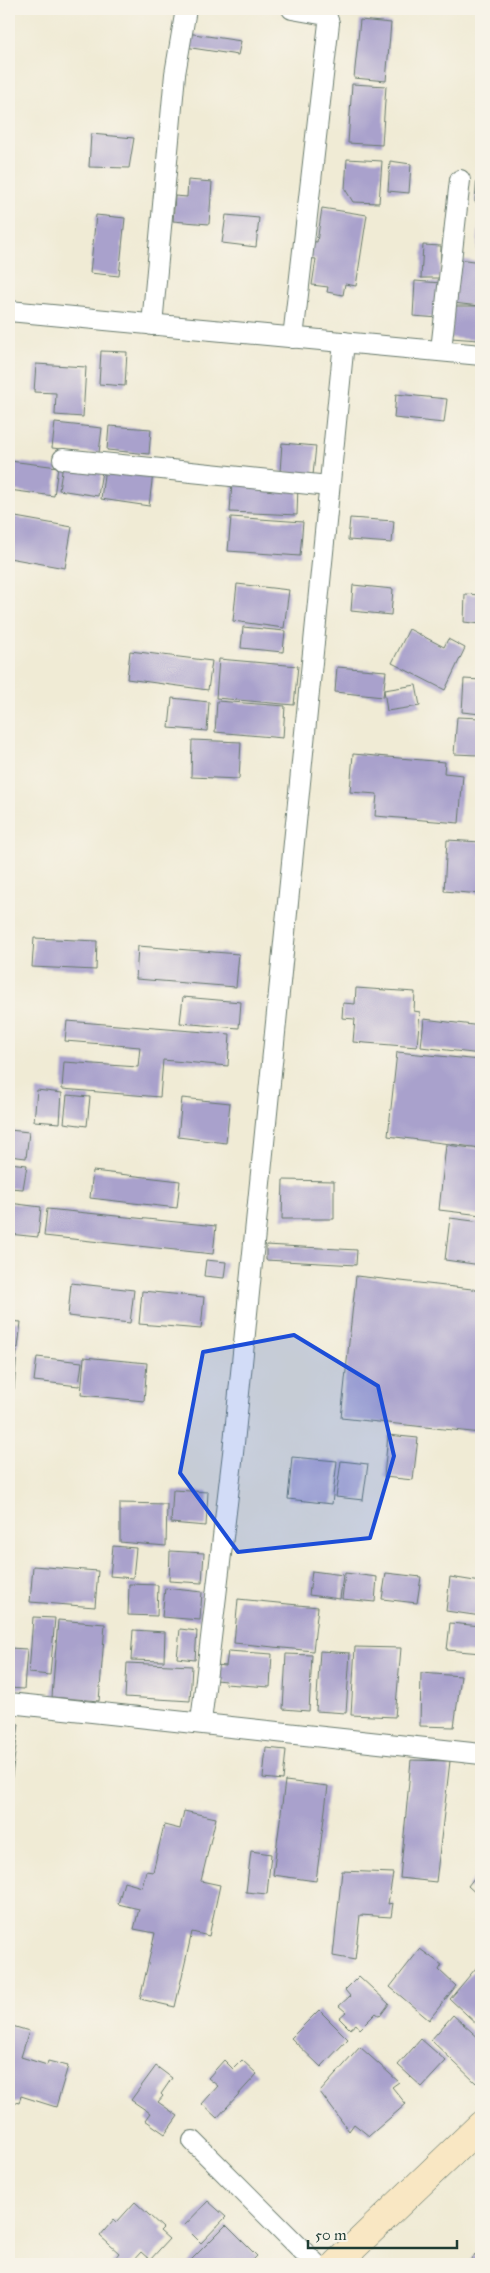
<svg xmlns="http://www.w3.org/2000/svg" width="490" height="2273" font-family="'IM FELL Great Primer',serif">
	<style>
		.building { fill: #a9a1cc }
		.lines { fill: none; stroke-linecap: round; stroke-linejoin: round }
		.street-casing { stroke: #687a6c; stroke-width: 22 }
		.secondary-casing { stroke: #687a6c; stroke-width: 29 }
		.street { stroke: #fff; stroke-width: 20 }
		.secondary { stroke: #f9e7c3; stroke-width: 28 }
		.marked { fill: #1d4ed8; fill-opacity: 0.2; stroke: #1d4ed8; stroke-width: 4; stroke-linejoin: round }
	</style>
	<rect width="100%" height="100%" fill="#f7f3e8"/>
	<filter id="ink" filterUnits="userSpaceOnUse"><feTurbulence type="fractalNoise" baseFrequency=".02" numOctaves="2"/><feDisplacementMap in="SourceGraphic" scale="10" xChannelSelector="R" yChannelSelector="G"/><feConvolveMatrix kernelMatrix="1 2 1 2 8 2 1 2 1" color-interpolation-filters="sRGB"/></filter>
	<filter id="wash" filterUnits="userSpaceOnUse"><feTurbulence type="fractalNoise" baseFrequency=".0096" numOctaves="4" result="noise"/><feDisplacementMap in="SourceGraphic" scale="20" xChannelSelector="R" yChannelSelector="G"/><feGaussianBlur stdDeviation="1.12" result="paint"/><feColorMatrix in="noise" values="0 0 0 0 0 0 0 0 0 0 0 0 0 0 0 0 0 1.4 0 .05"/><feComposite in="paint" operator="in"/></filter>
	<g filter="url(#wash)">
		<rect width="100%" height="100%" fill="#f0ebd5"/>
		<g id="blocks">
			<g class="building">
				<path d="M360,20L391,23L386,81L354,78Z"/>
				<path d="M187,33L241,41L238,55L185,47Z"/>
				<path d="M352,84L386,86L382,145L348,143Z"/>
				<path d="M91,134L134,138L129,168L89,167Z"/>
				<path d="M347,159L382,161L379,203L353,202L345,189Z"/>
				<path d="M390,161L411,164L409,193L388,191Z"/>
				<path d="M477,175H481V203L475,202Z"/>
				<path d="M188,180L212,182L209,224L173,221L175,196L187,197Z"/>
				<path d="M322,208L367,215L356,286L345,284L343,295L327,292L328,287L312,285L316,259L307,258L309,241L317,242Z"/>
				<path d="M96,215L125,218L119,276L90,273Z"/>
				<path d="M226,215L259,218L256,247L222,243Z"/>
				<path d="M479,220H481V251H477Z"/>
				<path d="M423,245L441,246L440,278H421Z"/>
				<path d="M458,259L481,262L480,306L453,303Z"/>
				<path d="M415,281L441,283L439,318L413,316Z"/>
				<path d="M453,306H480L479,340L451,338Z"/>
				<path d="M101,351L127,352L125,386L99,384Z"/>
				<path d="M36,364L86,367L83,417L55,415L56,393L34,392Z"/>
				<path d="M396,394L447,399L444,423L394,418Z"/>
				<path d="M55,423L102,428L99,453L52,448Z"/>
				<path d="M109,426L151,429L149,454L107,450Z"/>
				<path d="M282,443L316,446L313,475L280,472Z"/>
				<path d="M10,461L58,467L54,496L9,490Z"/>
				<path d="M63,465L102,471L98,496L59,490Z"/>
				<path d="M105,467L153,473L149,506L101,499Z"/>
				<path d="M232,482L298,485L297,515L230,512Z"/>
				<path d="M10,516L72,527L65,568L9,558Z"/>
				<path d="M231,517L303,522L300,556L228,551Z"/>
				<path d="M350,518L394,521L392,543L348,540Z"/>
				<path d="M237,584L289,590L284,628L233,621Z"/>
				<path d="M353,585L393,589L391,615L351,611Z"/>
				<path d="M465,594L481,595V624L464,622Z"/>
				<path d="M243,627L285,631L283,652L241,648Z"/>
				<path d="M409,629L444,647L448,639L465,648L445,690L392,663Z"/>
				<path d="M130,651L212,661L208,690L127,679Z"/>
				<path d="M219,659L298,666L294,705L216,698Z"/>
				<path d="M337,667L386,671L383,697L335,692Z"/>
				<path d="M464,679L481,680V714L462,712Z"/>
				<path d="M416,685L420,706L387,711L384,690Z"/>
				<path d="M172,698L209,702L207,731L169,728Z"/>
				<path d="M217,701L285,706L283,738L215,732Z"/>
				<path d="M457,717L481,718L478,755L454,754Z"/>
				<path d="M192,740L241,742L239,779L191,777Z"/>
				<path d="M353,754L445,762L444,773L463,775L459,823L375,816L377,794L350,792Z"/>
				<path d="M447,840L481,842V894L444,891Z"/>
				<path d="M34,938L97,941L96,970L32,967Z"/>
				<path d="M138,946L239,954L236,987L136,979Z"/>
				<path d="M356,988L415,992L414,1011L420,1012L417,1047L353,1042L355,1019L342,1018L343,1003L355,1004Z"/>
				<path d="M183,997L241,1002L239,1028L180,1023Z"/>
				<path d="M424,1019L481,1026V1054L421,1047Z"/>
				<path d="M67,1021L230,1034L228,1066L163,1060L160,1097L62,1089L64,1062L138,1067L140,1047L65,1041Z"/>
				<path d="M397,1052L481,1060V1148L388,1136Z"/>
				<path d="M37,1090L62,1093L60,1123L34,1121Z"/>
				<path d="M67,1095L90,1097L87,1126L64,1123Z"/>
				<path d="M182,1098L230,1103L226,1143L178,1137Z"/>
				<path d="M9,1130L29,1132L26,1158L9,1156Z"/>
				<path d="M446,1145L481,1149V1215L439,1210Z"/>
				<path d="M9,1163L27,1165L23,1189L9,1188Z"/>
				<path d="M93,1171L180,1181L177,1208L90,1198Z"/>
				<path d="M283,1180L334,1181V1219H282Z"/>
				<path d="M9,1203L41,1207L38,1237L9,1234Z"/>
				<path d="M47,1209L216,1226L213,1254L44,1236Z"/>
				<path d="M450,1218L481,1222V1265L445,1260Z"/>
				<path d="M266,1245L357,1250L356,1265L266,1260Z"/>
				<path d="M206,1260L226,1262L224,1278L204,1276Z"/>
				<path d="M356,1276L481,1290V1433L341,1418Z"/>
				<path d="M71,1283L134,1290L130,1323L68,1316Z"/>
				<path d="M142,1291L204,1297L201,1329L139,1324Z"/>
				<path d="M9,1321L21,1322L18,1348L9,1347Z"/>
				<path d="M9,1350L17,1351L14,1389H9Z"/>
				<path d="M37,1357L82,1362L79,1386L34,1381Z"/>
				<path d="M84,1357L147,1363L144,1401L81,1395Z"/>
				<path d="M388,1435L418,1438L413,1480L384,1477Z"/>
				<path d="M292,1457L337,1461L332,1504L288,1499Z"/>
				<path d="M341,1461L368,1464L363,1500L336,1497Z"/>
				<path d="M173,1490L208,1492L206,1526L171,1523Z"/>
				<path d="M120,1503L167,1504L166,1546L120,1542Z"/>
				<path d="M113,1546L136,1548L133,1578L110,1576Z"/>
				<path d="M170,1551L204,1553L202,1583L169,1581Z"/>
				<path d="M33,1566L98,1571L95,1607L30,1602Z"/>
				<path d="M312,1571L343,1575L340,1599L309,1595Z"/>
				<path d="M345,1573L377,1577L375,1602L342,1599Z"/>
				<path d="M386,1573L421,1577L417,1603L382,1599Z"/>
				<path d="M450,1577L481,1582V1616L446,1611Z"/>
				<path d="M129,1584L158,1585L157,1616L128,1615Z"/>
				<path d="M165,1588L202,1592L200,1620L162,1617Z"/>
				<path d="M238,1599L318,1607L313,1651L234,1643Z"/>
				<path d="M33,1617L55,1618L50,1675L29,1673Z"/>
				<path d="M58,1620L105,1624L99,1701L52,1697Z"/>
				<path d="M450,1623L481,1626V1653L447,1650Z"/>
				<path d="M180,1629L197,1631L195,1660L177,1658Z"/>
				<path d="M133,1630L165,1632L164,1661L131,1660Z"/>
				<path d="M355,1647L401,1648L395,1717L351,1715Z"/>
				<path d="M9,1648L27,1649L24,1689L9,1688Z"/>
				<path d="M228,1651L272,1654L270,1687L225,1684L226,1681L215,1680L216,1665L226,1666Z"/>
				<path d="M320,1651L350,1653L346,1713L316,1711Z"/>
				<path d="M286,1654L312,1655L309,1711L283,1709Z"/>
				<path d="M127,1663L192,1666L190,1701L125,1697Z"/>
				<path d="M421,1673L461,1676L454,1727L420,1726Z"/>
				<path d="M9,1722L19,1724L10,1790H9Z"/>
				<path d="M266,1748L286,1750L283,1780L263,1778Z"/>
				<path d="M411,1760L450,1761L436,1882L400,1878Z"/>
				<path d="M285,1781L328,1786L316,1881L273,1875Z"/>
				<path d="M184,1811L216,1818L201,1881L220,1885L209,1936L192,1932L175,2007L140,1999L155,1933L134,1929L139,1909L118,1904L124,1882L142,1887L146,1871L153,1872L164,1825L180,1829Z"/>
				<path d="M251,1851L271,1854L267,1894L246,1892Z"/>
				<path d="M481,1869V1898L468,1886Z"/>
				<path d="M342,1871L393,1873L388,1904L393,1903L391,1917L360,1915L355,1960L333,1956Z"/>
				<path d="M420,1949L442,1965L439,1970L456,1986L429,2020L390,1987Z"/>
				<path d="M481,1962V2028L450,1999Z"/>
				<path d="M359,1976L389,2004L380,2016L376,2013L360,2029L356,2024L350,2029L339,2018L346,2012L339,2006L350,1996L345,1990Z"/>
				<path d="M319,2010L348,2039L321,2067L291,2038Z"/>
				<path d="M453,2015L481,2040V2077L476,2083L431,2040Z"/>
				<path d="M9,2025L29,2031L21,2057L47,2065L48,2061L68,2066L56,2107L21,2096L19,2103L9,2100Z"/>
				<path d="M421,2039L446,2061L422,2087L398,2065Z"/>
				<path d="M360,2047L399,2082L392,2087L406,2104L369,2136L354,2124L349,2131L320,2092Z"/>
				<path d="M224,2060L233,2069L242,2060L257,2074L217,2118L202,2104L218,2086L208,2078Z"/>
				<path d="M156,2066L172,2078L161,2094L163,2096L158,2102L178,2116L165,2134L145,2120L150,2113L131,2100Z"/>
				<path d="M208,2201L226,2217L201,2243L184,2226Z"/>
				<path d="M135,2202L163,2228L160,2231L169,2239L150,2260L141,2252L130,2264H112L111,2263L119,2253L100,2236L114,2219L117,2222Z"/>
				<path d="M226,2225L257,2256L249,2264H187Z"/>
				<path d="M475,2254L481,2261V2264H469Z"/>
			</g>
		</g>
	</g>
	<g filter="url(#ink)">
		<use href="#blocks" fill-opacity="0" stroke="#687a6c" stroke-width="1"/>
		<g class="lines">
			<defs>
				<g id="street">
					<path d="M292,9L326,15L329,23L293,338"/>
					<path d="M9,311L481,355"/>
					<path d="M152,325L175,74L186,9"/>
					<path d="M441,350L460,180"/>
					<path d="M63,459L329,486"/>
					<path d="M9,1703L481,1754"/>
					<path d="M201,1722L233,1453L344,342"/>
					<path d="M193,2141L316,2264"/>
				</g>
				<path id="secondary" d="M336,2264L481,2125"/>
			</defs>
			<use href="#street" class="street-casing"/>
			<use href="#secondary" class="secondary-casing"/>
			<use href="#street" class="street"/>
			<use href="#secondary" class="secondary"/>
		</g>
	</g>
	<path class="marked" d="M294,1335L378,1386L394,1456L370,1538L238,1552L180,1473L203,1352Z"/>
	<rect width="490" height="2273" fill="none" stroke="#f7f3e8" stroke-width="30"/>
	<path d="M308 2240v8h149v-8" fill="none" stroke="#1f3d34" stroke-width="2.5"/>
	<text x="315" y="2240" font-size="15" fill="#1f3d34" stroke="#f7f3e8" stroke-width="4" paint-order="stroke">50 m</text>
</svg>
